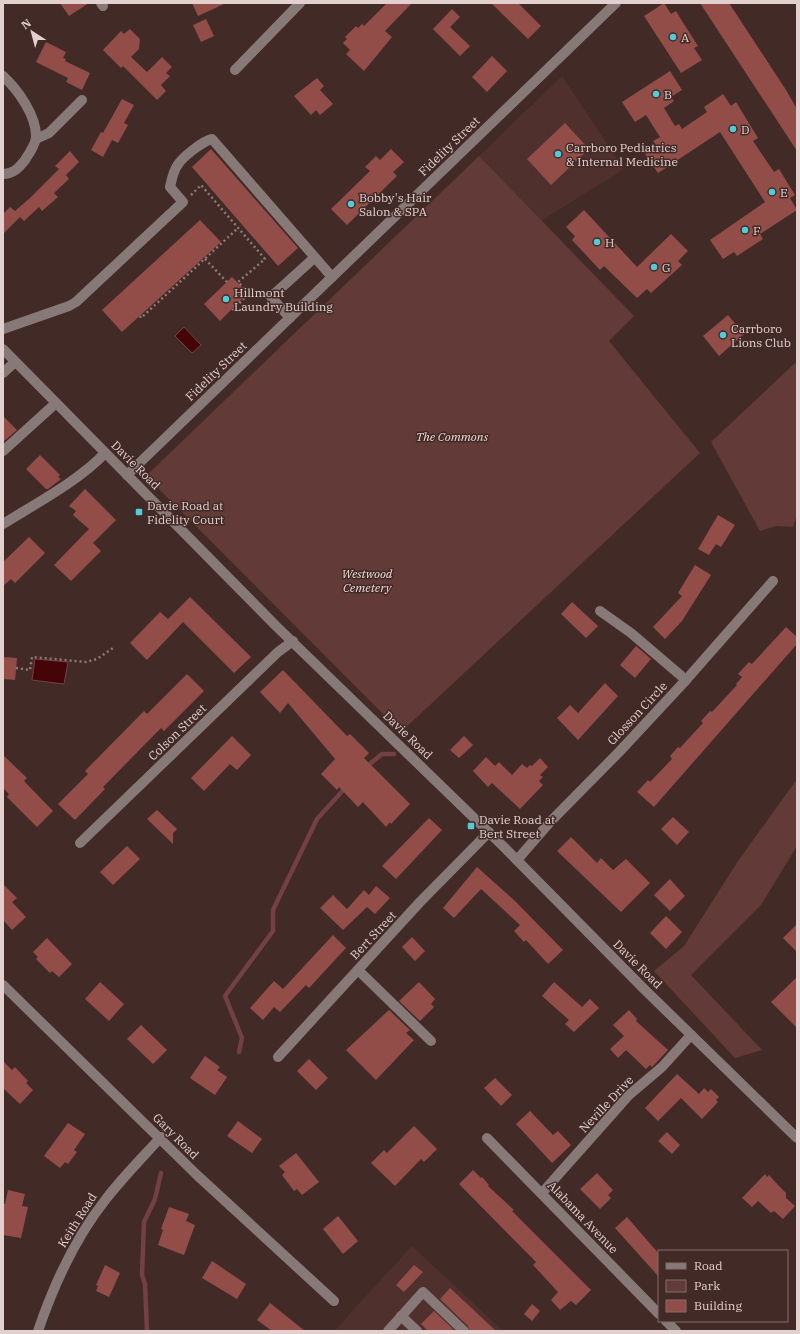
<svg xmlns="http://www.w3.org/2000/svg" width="800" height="1334" font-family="'IBM Plex Serif',serif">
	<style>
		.built { fill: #50302d }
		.green { fill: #623a37 }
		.water { fill: #440408; stroke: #734143 }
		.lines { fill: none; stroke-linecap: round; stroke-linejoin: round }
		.stream { stroke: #734143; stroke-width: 4.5 }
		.building { fill: #924d49 }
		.path { stroke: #8e7a77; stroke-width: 2.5; stroke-dasharray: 2 3; stroke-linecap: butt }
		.minor { stroke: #877978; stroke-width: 10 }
		.poi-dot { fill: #52cbd8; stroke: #422a27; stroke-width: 1.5 }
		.labels { text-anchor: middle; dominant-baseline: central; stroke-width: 3; stroke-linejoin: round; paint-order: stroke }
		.poi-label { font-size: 12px; fill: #e1d0ce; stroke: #422a27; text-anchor: start }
		.street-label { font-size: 12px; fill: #e1d0ce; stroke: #422a27 }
		.park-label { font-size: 12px; font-style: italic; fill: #f1dbd8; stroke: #422a27 }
	</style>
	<rect width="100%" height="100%" fill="#422a27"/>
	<g class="built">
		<path d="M562,76L624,169L541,221L479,156Z"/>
		<path d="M412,1246L503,1331H334Z"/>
	</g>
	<g class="green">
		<path d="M479,156L634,316L609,341L700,453L401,732L146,476Z"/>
		<path d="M795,363L797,366V515L793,527L776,526L760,531L711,442Z"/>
		<path d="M797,779V846L761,905L691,975L762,1050L735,1058L654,971L684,946L738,861Z"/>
	</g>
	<g class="water">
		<path d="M184,327L201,345L192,353L175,336Z"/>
		<path d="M35,659L68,662L64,684L32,680Z"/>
	</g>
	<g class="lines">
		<g class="stream">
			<path d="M366,767L382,754H394"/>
			<path d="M239,1052L242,1038L225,996L273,931V910L317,819L347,786"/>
			<path d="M147,1331L145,1284L142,1275L144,1222L155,1199L161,1173"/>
		</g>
	</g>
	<g class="building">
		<path d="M60,3H89L69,16Z"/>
		<path d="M192,3H226L198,16Z"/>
		<path d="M387,3H412L385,31L392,37L364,71L346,54L350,50L343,43L347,39L345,37L356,26L358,28L362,24L364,26Z"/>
		<path d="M491,3H518L541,26L528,39Z"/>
		<path d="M664,3L671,14L676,11L682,21L698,46L694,48L702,60L681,73L644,16Z"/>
		<path d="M700,3H729L786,90L797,109V151Z"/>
		<path d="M452,9L460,17L450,27L470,46L460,56L433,29Z"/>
		<path d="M206,19L214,36L201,42L193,25Z"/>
		<path d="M130,29L140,39L139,49L131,57L147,72L162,57L172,67L166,73L170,76L161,85L166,91L157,100L123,66L121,68L103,50L121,31L124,34Z"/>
		<path d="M46,42L66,52L63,58L66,59L65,61L90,73L82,90L66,82L68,78L36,62Z"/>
		<path d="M492,56L507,71L487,92L472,77Z"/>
		<path d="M670,71L682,90L671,97L674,101L664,108L675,126L679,124L682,129L707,112L704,107L723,94L731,106L736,102L758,138L753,141L774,172L779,169L795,195L790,198L797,210L760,234L763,239L737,256L734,252L723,259L710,240L765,202L720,132L658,173L645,154L657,146L653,141L660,137L646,115L635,122L622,102Z"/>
		<path d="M317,78L324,86L320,90L333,104L320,115L316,110L311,115L294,96Z"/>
		<path d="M122,99L134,105L124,123L128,125L118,143L112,140L103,157L91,150L101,132L103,133Z"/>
		<path d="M565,123L589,149L551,185L527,159Z"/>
		<path d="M211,149L298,248L278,266L192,167Z"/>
		<path d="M391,149L404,162L393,172L397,176L347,225L331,209L370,171L365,167L376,156L380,160Z"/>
		<path d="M70,151L79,162L66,175L69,179L54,193L58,197L42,211L39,207L24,221L20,217L3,234V214L10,207L15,211L30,198L59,169L55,166Z"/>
		<path d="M584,210L637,267L671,234L688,251L678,261L682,265L651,293L647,289L637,298L604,266L600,270L572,240L575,236L566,227Z"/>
		<path d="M200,220L221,242L122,332L102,310Z"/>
		<path d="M232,277L248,293L220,321L204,304Z"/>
		<path d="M728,315L744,334L719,356L703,336Z"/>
		<path d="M3,416L17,430L3,442Z"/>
		<path d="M40,455L60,475L58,477L61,479L48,489H46L26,469Z"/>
		<path d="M85,489L116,520L93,543L101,551L71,581L54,565L89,529L73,515L76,511L69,506Z"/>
		<path d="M718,515L735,525L721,547L716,544L709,555L698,549Z"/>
		<path d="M29,537L45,553L15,583L11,579L3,586V562Z"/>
		<path d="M695,565L711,575L682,621L665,639L653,627L682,596L678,593Z"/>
		<path d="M190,597L251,657L234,673L183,622L147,660L130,643L160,612L168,619Z"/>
		<path d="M572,602L598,626L586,638L561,614Z"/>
		<path d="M786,627L797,637V644L654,807L637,792L648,780L650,782L672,759L670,756L678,747L680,748L703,723L701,721L710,711L712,712L737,685L736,684L742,677L738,674L749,662L752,664Z"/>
		<path d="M636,646L651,659L635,678L620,665Z"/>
		<path d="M3,657L17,658L15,680L3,679Z"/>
		<path d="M283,670L347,736L350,734L369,753L364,758L410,804L391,824L390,822L386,827L363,802L358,807L339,787L337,790L321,774L335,759L288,703L280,713L260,692Z"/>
		<path d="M187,674L204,691L164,731L161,728L103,787L105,789L75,820L58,804L88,774L85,771L144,711L147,714Z"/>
		<path d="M605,683L618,696L578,740L557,718L570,705L578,713Z"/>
		<path d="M232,736L251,755L237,770L230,764L204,791L191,778Z"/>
		<path d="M464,736L473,745L459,758L450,750Z"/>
		<path d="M3,755L27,778L24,781L53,811L37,827L7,797L9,794L3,788Z"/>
		<path d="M486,757L495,766L499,762L512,775L522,764L527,768L530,765L532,766L540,758L548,767L540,775L543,777L539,781L543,785L520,809L492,783L488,787L473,771Z"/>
		<path d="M157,810L177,829L173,833V844L147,819Z"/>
		<path d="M673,817L689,832L677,845L661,829Z"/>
		<path d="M429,818L442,830L396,879L382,866Z"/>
		<path d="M571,837L597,863L601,858L613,870L626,859L650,883L621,912L557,851Z"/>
		<path d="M127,846L140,859L113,885L100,872Z"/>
		<path d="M477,867L514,900L563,950L548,964L526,940L524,942L514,931L520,925L481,889L454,918L443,908Z"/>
		<path d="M670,879L685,896L670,911L654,895Z"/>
		<path d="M3,884L17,898L12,902L26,917L12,930L3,920Z"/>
		<path d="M376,886L390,898L375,914L367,907L343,930L320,908L333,895L347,909L364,890L369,895Z"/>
		<path d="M666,916L682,932L666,949L650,933Z"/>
		<path d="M797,924V952L783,938Z"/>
		<path d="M333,935L346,948L309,988L306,985L280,1012L274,1007L263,1020L250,1008L274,981L283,989Z"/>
		<path d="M412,937L425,951L415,961L402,947Z"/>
		<path d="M47,938L72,964L59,977L52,971L50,973L36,959L38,957L33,952Z"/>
		<path d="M797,977V1028L771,1002Z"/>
		<path d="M100,982L124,1004L109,1021L85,999Z"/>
		<path d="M419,982L435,999L431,1004L434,1007L420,1021L399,1001Z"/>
		<path d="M554,982L582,1007L590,999L599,1008L574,1032L565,1024L569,1020L542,996Z"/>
		<path d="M389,1010L410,1030L406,1033L414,1040L376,1080L346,1050Z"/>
		<path d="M629,1010L637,1019L636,1021L668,1050L654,1065L652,1067L650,1065L646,1069L626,1050L618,1058L610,1049L624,1036L613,1025Z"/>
		<path d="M141,1025L167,1050L153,1064L127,1039Z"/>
		<path d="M205,1056L220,1067L217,1070L227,1077L215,1095L190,1078Z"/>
		<path d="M309,1059L328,1078L316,1090L297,1071Z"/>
		<path d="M3,1061L12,1070L15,1067L28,1081L26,1083L33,1090L20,1104L3,1088Z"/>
		<path d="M677,1074L699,1094L704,1088L708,1092L711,1089L719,1097L716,1100L718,1102L702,1119L681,1098L658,1121L645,1108Z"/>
		<path d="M495,1078L512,1095L501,1106L484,1088Z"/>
		<path d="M530,1111L553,1135L558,1131L571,1145L552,1163L516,1124Z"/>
		<path d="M238,1121L262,1139L252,1153L227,1136Z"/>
		<path d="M68,1123L85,1134L74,1150L77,1152L68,1164L65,1162L60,1168L44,1156Z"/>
		<path d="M414,1126L437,1149L424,1162L421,1159L395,1186L371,1163L384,1150L387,1153Z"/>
		<path d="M667,1132L680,1145L672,1154L658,1141Z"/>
		<path d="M296,1153L319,1182L302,1195L297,1189L294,1191L282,1175L285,1172L279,1166Z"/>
		<path d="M473,1170L481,1178L482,1177L489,1185L488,1186L514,1210L512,1211L591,1290L576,1305L571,1301L560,1310L551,1300L558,1292L533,1265L536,1262L459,1184Z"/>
		<path d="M597,1173L613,1190L608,1195L611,1198L600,1209L580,1189Z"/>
		<path d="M765,1174L767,1177L769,1175L778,1185L786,1193V1198L795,1206L783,1219L774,1211L771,1213L758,1201L752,1207L742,1198Z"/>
		<path d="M8,1190L25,1194L22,1206L28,1207L21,1238L3,1235V1204H5Z"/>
		<path d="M169,1207L189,1214L186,1221L195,1225L184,1255L158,1245L163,1230L161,1229Z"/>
		<path d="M338,1216L358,1241L343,1254L323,1229Z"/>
		<path d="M627,1217L659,1254V1277L615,1228Z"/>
		<path d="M212,1261L246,1284L237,1299L202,1278Z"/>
		<path d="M105,1265L120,1273L109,1297L96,1291L98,1286L96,1285Z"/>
		<path d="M414,1265L423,1272L404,1292L396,1285Z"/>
		<path d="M450,1288L496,1331H470L468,1326L440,1299Z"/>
		<path d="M270,1303L305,1331H272L257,1320Z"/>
		<path d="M532,1304L540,1311L532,1321L524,1314Z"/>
		<path d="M434,1311L455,1331H428L421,1324Z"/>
	</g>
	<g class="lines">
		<g class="path">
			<path d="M191,195L201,185L265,259L238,282L249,293L232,311L231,310"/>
			<path d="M205,259L227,282"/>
			<path d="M140,316L141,318L238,228"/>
			<path d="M16,668L30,670L32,657L86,662L97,659L113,648"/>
		</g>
		<g class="minor">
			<path d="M101,3L103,6"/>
			<path d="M235,70L300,3"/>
			<path d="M3,76C18,90 37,116 36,138C35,145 29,154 25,160C19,168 13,174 3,174"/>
			<path d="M36,139L49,133L82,100"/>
			<path d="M290,318L271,297L314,258"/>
			<path d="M3,329L69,306L76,302L183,202L170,187C172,179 173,172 177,166C182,157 203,141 212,139L332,277"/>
			<path d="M3,349L276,626L504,847L644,989L797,1138"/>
			<path d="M3,373L15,362"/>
			<path d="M3,451L56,403"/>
			<path d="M127,475L616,3"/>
			<path d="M3,524C35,504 80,480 105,453"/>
			<path d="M600,611L631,633L686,680"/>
			<path d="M80,843L278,652L293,641"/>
			<path d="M517,860L550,822L620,751L686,680L773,581"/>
			<path d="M358,970L431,1041"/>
			<path d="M3,985L198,1176L334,1301"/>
			<path d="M278,1057L420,902L489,832"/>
			<path d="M487,1138L659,1314"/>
			<path d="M542,1193L629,1095L662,1067L691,1035"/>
			<path d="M401,1316L417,1331"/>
			<path d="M666,1321L676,1331"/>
			<path d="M38,1331C54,1284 75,1238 106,1199C123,1177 142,1158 161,1137"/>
			<path d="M388,1331L423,1292L464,1331"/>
		</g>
	</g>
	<g class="poi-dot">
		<circle cx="673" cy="37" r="4"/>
		<circle cx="656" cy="94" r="4"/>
		<circle cx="733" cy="129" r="4"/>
		<circle cx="558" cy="154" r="4"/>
		<circle cx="772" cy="192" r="4"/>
		<circle cx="351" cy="204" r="4"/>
		<circle cx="745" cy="230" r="4"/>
		<circle cx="597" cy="242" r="4"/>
		<circle cx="654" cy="267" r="4"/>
		<circle cx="226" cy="299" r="4"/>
		<circle cx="723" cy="335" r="4"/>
		<rect x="135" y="508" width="8" height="8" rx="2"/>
		<rect x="467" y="822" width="8" height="8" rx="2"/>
	</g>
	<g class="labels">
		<g class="poi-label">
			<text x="681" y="37">A</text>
			<text x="664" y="94">B</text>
			<text x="741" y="129">D</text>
			<text x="566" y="147">Carrboro Pediatrics<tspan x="566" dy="14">&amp; Internal Medicine</tspan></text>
			<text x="780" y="192">E</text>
			<text x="359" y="197">Bobby's Hair<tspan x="359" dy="14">Salon &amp; SPA</tspan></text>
			<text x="753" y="230">F</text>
			<text x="605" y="242">H</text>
			<text x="662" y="267">G</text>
			<text x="234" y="292">Hillmont<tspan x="234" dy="14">Laundry Building</tspan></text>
			<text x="731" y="328">Carrboro<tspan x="731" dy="14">Lions Club</tspan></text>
			<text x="147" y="505">Davie Road at<tspan x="147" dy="14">Fidelity Court</tspan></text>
			<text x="479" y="819">Davie Road at<tspan x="479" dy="14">Bert Street</tspan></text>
		</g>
		<g class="street-label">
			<text transform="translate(449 146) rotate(-44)">Fidelity Street</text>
			<text transform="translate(216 371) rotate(-44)">Fidelity Street</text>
			<text transform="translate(136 465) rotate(45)">Davie Road</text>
			<text transform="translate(637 713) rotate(-47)">Glosson Circle</text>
			<text transform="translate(177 732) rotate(-44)">Colson Street</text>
			<text transform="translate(408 735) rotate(44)">Davie Road</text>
			<text transform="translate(373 935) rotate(-47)">Bert Street</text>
			<text transform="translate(638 964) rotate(45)">Davie Road</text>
			<text transform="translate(606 1104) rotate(-47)">Neville Drive</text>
			<text transform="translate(176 1136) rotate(45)">Gary Road</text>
			<text transform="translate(583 1217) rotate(46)">Alabama Avenue</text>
			<text transform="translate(77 1220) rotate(-58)">Keith Road</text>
		</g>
		<g class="park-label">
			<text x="452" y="436">The Commons</text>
			<text x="367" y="573">Westwood<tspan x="367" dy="14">Cemetery</tspan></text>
		</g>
	</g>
	<rect width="800" height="1334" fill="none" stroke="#e1d0ce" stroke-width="8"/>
	<rect x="658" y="1250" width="130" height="72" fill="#422a27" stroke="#826c6a"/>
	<rect x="666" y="1263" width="20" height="6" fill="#877978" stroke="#826c6a"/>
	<text x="694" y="1270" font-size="12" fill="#e1d0ce">Road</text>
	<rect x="666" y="1280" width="20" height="12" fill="#623a37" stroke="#826c6a"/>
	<text x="694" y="1290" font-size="12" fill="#e1d0ce">Park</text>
	<rect x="666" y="1300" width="20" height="12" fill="#924d49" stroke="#826c6a"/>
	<text x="694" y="1310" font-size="12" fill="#e1d0ce">Building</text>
	<g transform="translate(32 32) rotate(324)" stroke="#422a27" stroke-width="3" paint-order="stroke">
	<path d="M0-3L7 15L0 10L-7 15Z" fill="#e1d0ce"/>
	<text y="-6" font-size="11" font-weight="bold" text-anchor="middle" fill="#e1d0ce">N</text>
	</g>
</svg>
